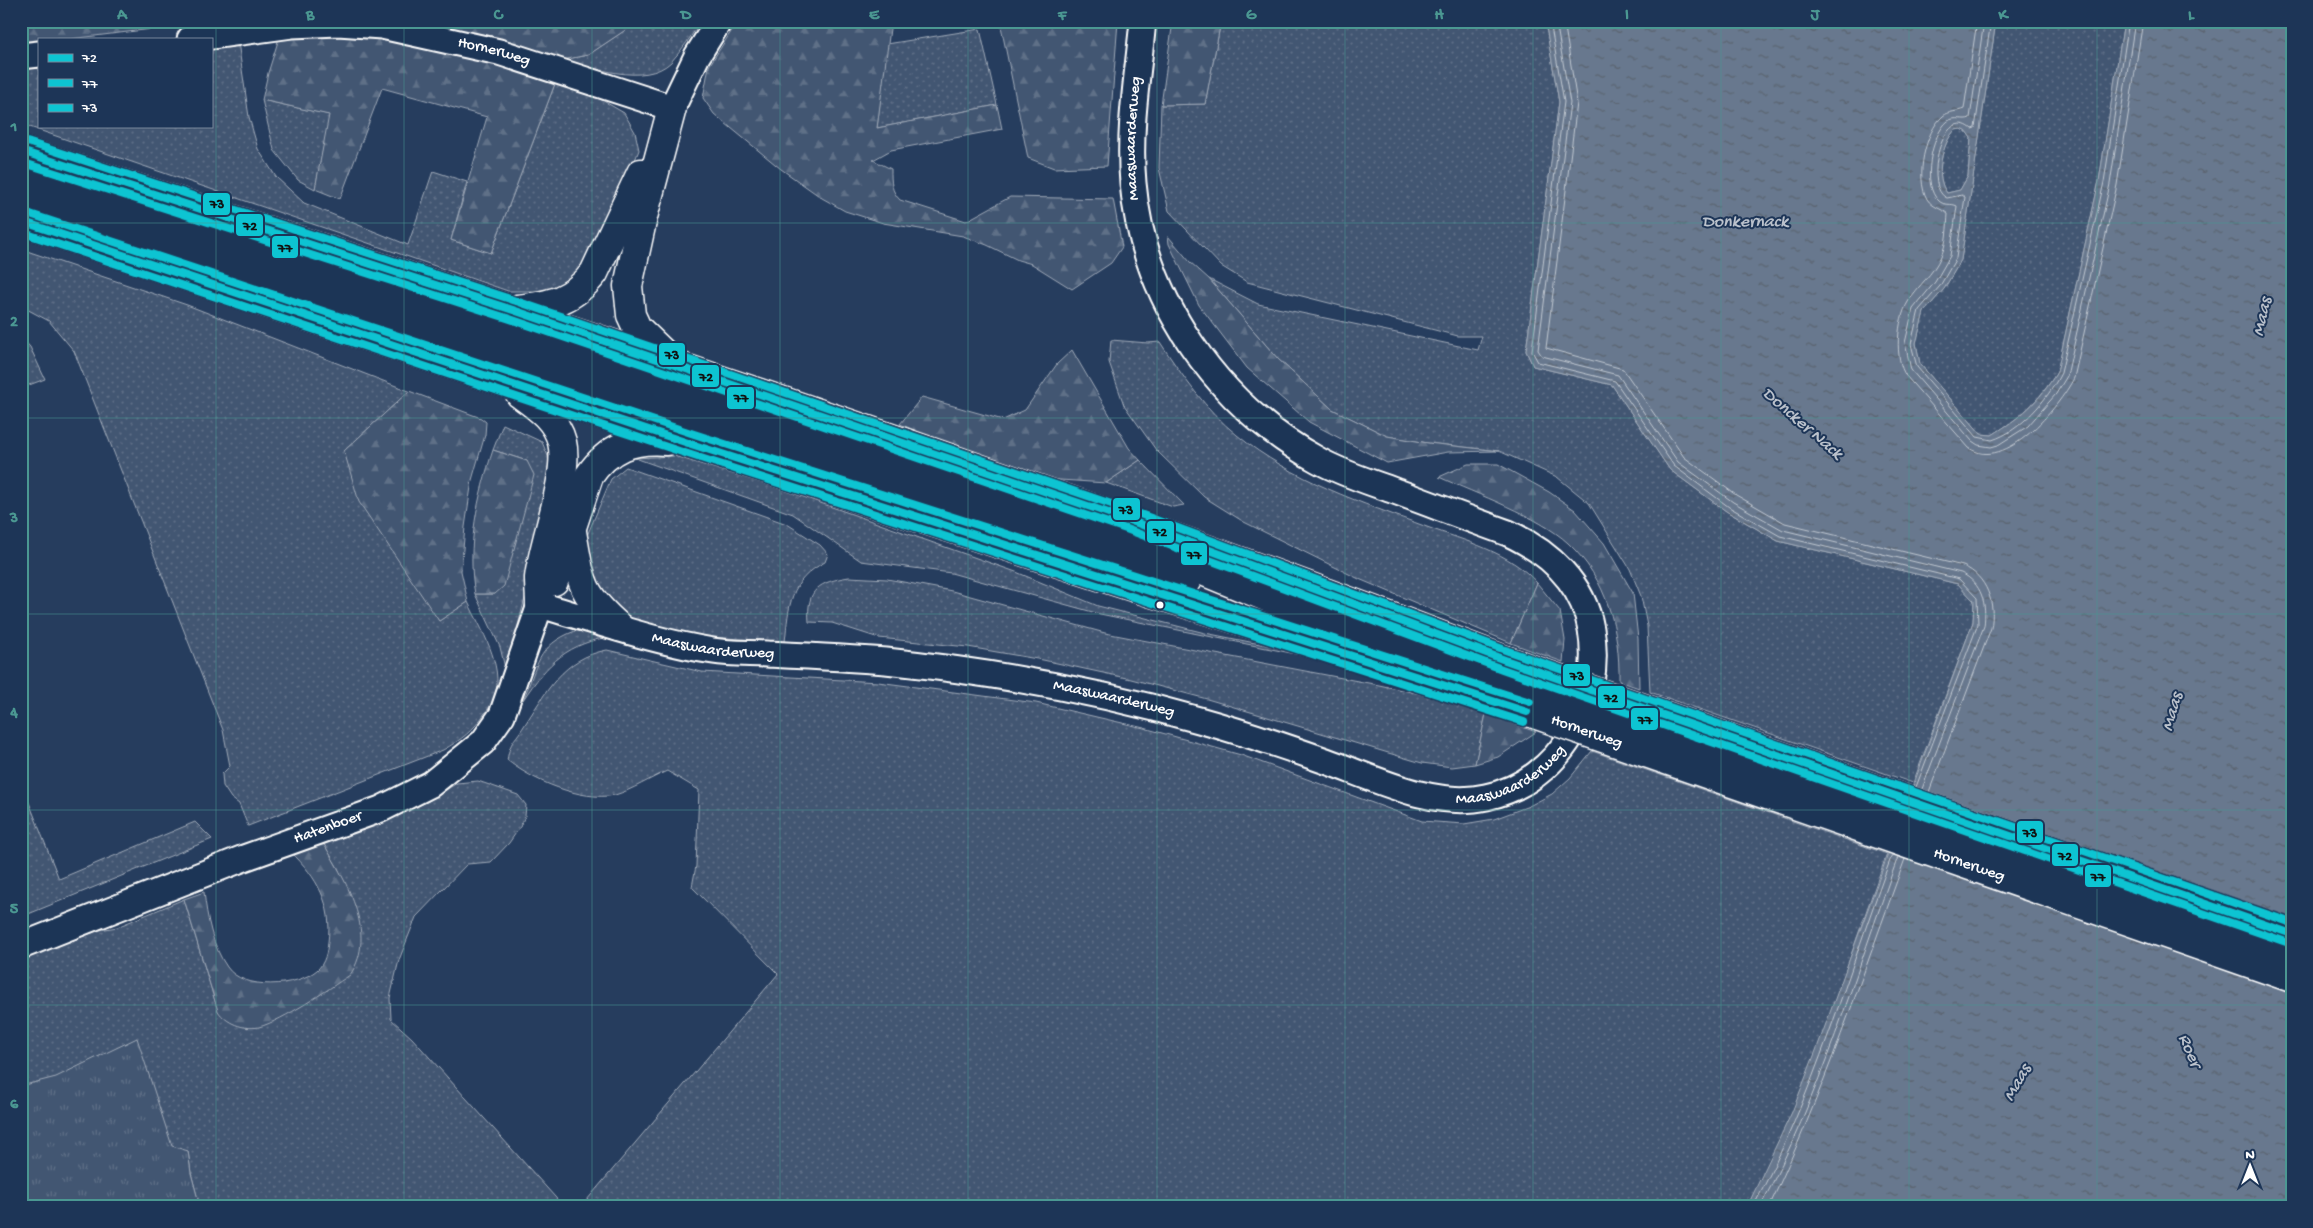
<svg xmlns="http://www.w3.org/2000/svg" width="2313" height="1228" font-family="'Gochi Hand',sans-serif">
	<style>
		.grass { fill: url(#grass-dots); stroke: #a0aab8 }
		.forest { fill: url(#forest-firs); stroke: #a0aab8 }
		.park { fill: url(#park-tufts); stroke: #a0aab8 }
		.water { fill: url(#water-ripples); stroke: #a4aebb; fill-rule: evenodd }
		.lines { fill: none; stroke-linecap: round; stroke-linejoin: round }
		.shore { stroke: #c2c9d2; stroke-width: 1 }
		.street-casing { stroke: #fff; stroke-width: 29 }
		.secondary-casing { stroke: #fff; stroke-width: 31 }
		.primary-casing { stroke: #fff; stroke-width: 31 }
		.street { stroke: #1d3557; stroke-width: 25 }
		.secondary { stroke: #1d3557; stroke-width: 28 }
		.primary { stroke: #1d3557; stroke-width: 28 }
		.secondary-bridge-casing { stroke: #fff; stroke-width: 31; stroke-linecap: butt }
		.primary-bridge-casing { stroke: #fff; stroke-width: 31; stroke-linecap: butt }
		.secondary-bridge { stroke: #1d3557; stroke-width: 28 }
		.primary-bridge { stroke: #1d3557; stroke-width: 28 }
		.bus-1-casing { stroke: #1d3557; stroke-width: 11 }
		.bus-2-casing { stroke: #1d3557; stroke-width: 11 }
		.bus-3-casing { stroke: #1d3557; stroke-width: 11 }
		.bus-1 { stroke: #0dc4d2; stroke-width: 8 }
		.bus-2 { stroke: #0dc4d2; stroke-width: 8 }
		.bus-3 { stroke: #0dc4d2; stroke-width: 8 }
		.grid { fill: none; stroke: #4b9892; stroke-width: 1; stroke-opacity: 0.55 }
		.bus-dot { fill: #fff; stroke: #1d3557; stroke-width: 2 }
		.labels { text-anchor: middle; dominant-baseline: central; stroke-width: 4; stroke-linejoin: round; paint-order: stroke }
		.street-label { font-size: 16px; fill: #fff; stroke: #1d3557 }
		.water-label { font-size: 18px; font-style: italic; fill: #bbc2cc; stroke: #1d3557 }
		.line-badge { stroke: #1d3557; stroke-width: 2 }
		.pale-badge-label { font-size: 14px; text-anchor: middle; font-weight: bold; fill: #111 }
		.neatline { fill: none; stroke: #4b9892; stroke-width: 2 }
		.grid-label { font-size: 16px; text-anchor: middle; font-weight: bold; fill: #4b9892 }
	</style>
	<defs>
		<pattern id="grass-dots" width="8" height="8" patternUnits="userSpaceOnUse" patternTransform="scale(1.25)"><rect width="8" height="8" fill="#425672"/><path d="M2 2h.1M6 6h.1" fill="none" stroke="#5e6f87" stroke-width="1.8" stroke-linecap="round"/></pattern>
		<pattern id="forest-firs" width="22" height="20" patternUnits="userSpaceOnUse" patternTransform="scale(1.25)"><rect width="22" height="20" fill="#425672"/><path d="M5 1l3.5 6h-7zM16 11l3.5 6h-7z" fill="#5e6f87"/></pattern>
		<pattern id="park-tufts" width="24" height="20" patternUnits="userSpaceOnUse" patternTransform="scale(1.25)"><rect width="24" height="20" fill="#425672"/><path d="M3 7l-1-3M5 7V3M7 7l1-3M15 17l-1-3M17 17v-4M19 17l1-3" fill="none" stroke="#5e6f87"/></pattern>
		<pattern id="water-ripples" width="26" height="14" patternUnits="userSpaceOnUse" patternTransform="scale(1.25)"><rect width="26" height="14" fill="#67788e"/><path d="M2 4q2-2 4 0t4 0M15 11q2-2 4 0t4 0" fill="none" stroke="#5a626d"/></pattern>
	</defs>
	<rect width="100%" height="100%" fill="#263d5e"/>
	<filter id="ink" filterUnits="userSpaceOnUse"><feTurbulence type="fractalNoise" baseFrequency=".02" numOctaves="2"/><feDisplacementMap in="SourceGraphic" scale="10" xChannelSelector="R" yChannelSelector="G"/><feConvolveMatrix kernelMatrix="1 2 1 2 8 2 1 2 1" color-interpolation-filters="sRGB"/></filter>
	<g filter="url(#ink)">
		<g class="grass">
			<path d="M639,21H701C692,35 682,50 671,62C645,87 592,67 562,60L588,55Z"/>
			<path d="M1221,21H1545L1559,102L1526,351L1533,366L1612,385L1670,470L1726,511L1778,541L1958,584L1974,601L1973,622L1913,783L1650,692L1647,626L1641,596L1630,569L1589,503L1557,477L1499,451L1428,443L1387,436L1332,409L1278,359L1209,279L1258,304L1478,350L1482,336H1458L1247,282L1221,266L1169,211L1159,168L1161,105L1205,104Z"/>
			<path d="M1996,21H2124L2099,181L2057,372C2039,401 2021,417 1992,435L1981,434L1920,364L1916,343L1924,312L1944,289L1961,260Z"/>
			<path d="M980,29L997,105L877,128L887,44Z"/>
			<path d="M238,42L249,117L258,149L276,177L304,203L408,245L433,171L467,182L451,240L491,253L556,81L595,96L624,113L635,132L639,150L624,188L586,265L564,285L544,291H508L21,124V67L39,66V126H211V46Z"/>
			<path d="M262,100L330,115L315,189L298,180L274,150Z"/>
			<path d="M1961,129L1966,131L1971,138L1968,176L1960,190L1947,193C1934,177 1942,143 1955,130Z"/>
			<path d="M21,249L187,305L409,391L344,451L351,470L439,621L468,602C481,629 504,665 495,696C493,702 489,708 485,713C474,730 461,740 443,750L248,826L239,804L231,798L223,786L222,774L230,766L223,730L74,351L49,321L21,306Z"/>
			<path d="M21,337L30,347L45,379L21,388Z"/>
			<path d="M1111,340L1148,343L1160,342C1182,376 1206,410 1237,435C1292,480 1362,503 1427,527C1465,541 1510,552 1537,583L1511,643L1359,579L1244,522L1204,497L1156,450L1124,405L1109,362Z"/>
			<path d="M503,424L542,442L550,461L551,482L535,559L506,672L500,647L475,594H495L527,461L493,450Z"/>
			<path d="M674,456L775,487L1016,572L1098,606L1205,633L1365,665L1364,668L1100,614L951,573L861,561L793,514L635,458Z"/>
			<path d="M1140,460L1184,505L1173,507L1106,483Z"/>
			<path d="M626,467L787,524L820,545L828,554L825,562C789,581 789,605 785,642L696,636L633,621L617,611L589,579L586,538L611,479Z"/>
			<path d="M849,577L887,579L952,591L1105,633L1379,685L1420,694L1486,714L1475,764L1452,767L1422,763L1207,699L1131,679L1043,660L968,647L879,638L832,623L809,622C806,589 819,582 849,577Z"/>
			<path d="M575,631H588L614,636C568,643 548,662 523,700C538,666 536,646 575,631Z"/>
			<path d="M607,650L702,672L878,682L1036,703L1144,728L1241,755L1422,821L1464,824L1494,819L1529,806L1552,794L1570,778L1592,751L1887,854C1843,972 1808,1095 1747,1207H581L778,974L692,887L696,866L699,790L667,771C651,778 632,790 615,795C582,802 531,780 507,760C511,739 514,742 524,726C546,692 563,658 607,650Z"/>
			<path d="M478,781L518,795L526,805L525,816L520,827L509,843L491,862L467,864L416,917L399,960L390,998L391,1019L412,1038L564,1207H200L191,1173L188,1151L21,1207V959L100,930L117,927L184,899L218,1011L328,990L349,893L338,868L322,841L390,818L427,802L457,783Z"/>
			<path d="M21,782L59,879L195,822L212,839L21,917Z"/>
		</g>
		<g class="forest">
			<path d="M21,21H218L70,39H39V42L21,44Z"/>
			<path d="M431,21H639L588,55L562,60Z"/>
			<path d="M738,21H891L877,128L997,105L1002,129L891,150L873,160L891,169C891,182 891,191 900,200L966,221L1010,197L1113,199L1122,247L1111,263L1072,289L1032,264L1018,260L987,245L963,236L883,223L845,211L822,198L781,169L714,114L703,98L709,66Z"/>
			<path d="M1000,21H1118L1107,166L1054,168L1028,158Z"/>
			<path d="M1173,21H1221L1205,104L1161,105Z"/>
			<path d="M280,35L381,37L522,69L556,81L491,253L451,240L487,117L382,88L340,199L315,189L329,115L262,100L268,73Z"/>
			<path d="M1168,236L1190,262L1209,279L1278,359L1332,409L1387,436L1428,443L1499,451L1448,452L1387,463L1309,422L1247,368L1199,305L1169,244Z"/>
			<path d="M1072,350L1129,448L1140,460L1106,483L1045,479L982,459L900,424L922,397L1003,420L1025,410L1057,364Z"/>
			<path d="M409,391L481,418L486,422L485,435L472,480L465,527L461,571L468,602L439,621L359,502L344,451Z"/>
			<path d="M493,450L527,461L534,475L504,586L495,594H475C466,546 478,496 493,450Z"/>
			<path d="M1468,464H1498L1549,492L1575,510L1604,543L1633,593L1638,639L1639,688L1619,681C1620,630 1607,579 1568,543C1539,516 1476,494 1439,477Z"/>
			<path d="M1537,583L1560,611L1565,640L1563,662L1511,643Z"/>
			<path d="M1486,714L1536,732L1498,757L1475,764Z"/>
			<path d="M322,841C344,878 379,933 350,975C327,990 284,1020 259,1027C243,1030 226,1023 218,1011L184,899L204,892C207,917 212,946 227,967C243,991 297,987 317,970C325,963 327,952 328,942C333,905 317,877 291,852Z"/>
		</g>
		<path class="park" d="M137,1038L172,1146L188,1151L191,1173L200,1207H21V1086L56,1077Z"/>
		<path class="water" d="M1545,21H1996L1961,260L1944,289L1924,312L1916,343L1920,364L1981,434L1992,435C2021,417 2039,402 2057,372L2099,181L2124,21H2292V1207H1747L1792,1112L1817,1048L1973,622L1974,601L1958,584L1778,541L1726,511L1670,470L1612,385L1533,366L1526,351L1559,102ZM1961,129L1966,131L1971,138L1968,176L1960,190L1947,193C1934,177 1942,143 1955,130Z"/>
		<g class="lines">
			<g class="shore">
				<path d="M1550,21L1564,102L1532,351L1538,362L1615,381L1674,466L1729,507L1780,536L1959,579L1977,598L1978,624L1916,787"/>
				<path d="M1556,21L1570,103L1538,350L1542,356L1618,375L1678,462L1733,502L1783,530L1961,573C1982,583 1987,604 1984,626L1922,789"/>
				<path d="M1564,21L1577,103L1546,348L1623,369L1684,457L1736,495L1785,523L1963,566C1987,576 1996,604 1991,628L1929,792"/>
				<path d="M1977,21L1964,109C1957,112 1949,111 1943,116C1925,131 1915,178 1927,199C1933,208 1941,208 1948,214C1947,226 1947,244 1941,256C1933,275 1918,285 1908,302C1897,320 1894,359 1906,376L1969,448C2005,473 2059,407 2074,378L2117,185L2143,21"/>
				<path d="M1984,21L1970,118C1964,121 1955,116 1948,121C1931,134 1921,186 1939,201C1944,206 1952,203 1957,206L1950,256L1935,282L1913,309L1905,343L1911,370L1972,441L1978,445L1991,447L1998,445L2028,426L2056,394L2067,376L2110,184L2135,21"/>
				<path d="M1991,21L1975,128L1972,129C1941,103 1923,189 1947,198L1962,195L1965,197L1956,258L1940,286L1919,310L1911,344L1917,367L1977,437L1992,440C2021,431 2048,399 2061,373L2104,182L2129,21"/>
				<path d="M1753,1207C1814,1096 1848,972 1892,855"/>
				<path d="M1760,1207C1820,1097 1855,974 1898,857"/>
				<path d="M1769,1207C1823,1094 1862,976 1905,859"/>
			</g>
			<defs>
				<g id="street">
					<path id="s1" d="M190,39L292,25L338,23L382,26L499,52L672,108L697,56L719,21"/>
					<path d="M21,56L39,54"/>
					<path id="s2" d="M21,946L244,858L381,809L431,784L483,742L502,715L540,605C597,621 655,642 713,651C731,654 749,653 767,654C806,656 846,658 886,661C991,672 1097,691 1199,720C1242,732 1284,746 1326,761C1374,778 1434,809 1486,797C1561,781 1604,703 1591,629C1583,583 1549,552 1508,533C1469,519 1430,504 1392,490C1367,481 1341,473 1318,460C1217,405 1143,299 1133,183C1128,129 1138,74 1143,21"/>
				</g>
				<g id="secondary">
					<path d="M21,151C519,311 1016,473 1505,660"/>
					<path d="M21,221L691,444L1133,587L1491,699"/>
					<path d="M517,309C551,305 572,301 594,273L641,173"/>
					<path d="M667,357L637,328L631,315L628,286L643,217L672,108"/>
					<path d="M520,394C538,407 556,419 562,442C570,475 543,542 539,578C539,587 540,596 540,605"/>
					<path d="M572,532C581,582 580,593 619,627"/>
					<path d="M554,581L589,476C609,447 632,438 667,441"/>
				</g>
				<g id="primary">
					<path d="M21,173L687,392L1139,545L1300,611L1498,679"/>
					<path d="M21,201L1128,564L1187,580"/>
				</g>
			</defs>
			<use href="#street" class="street-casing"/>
			<use href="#secondary" class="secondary-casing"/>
			<use href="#primary" class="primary-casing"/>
			<use href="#street" class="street"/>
			<use href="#secondary" class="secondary"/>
			<use href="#primary" class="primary"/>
			<defs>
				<g id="secondary-bridge">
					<path d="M1505,660L2292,934"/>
					<path id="s3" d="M1491,699L2292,978"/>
				</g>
				<path id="primary-bridge" d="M1498,679L2292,958"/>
			</defs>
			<use href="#secondary-bridge" class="secondary-bridge-casing"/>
			<use href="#primary-bridge" class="primary-bridge-casing"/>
			<use href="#secondary-bridge" class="secondary-bridge"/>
			<use href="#primary-bridge" class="primary-bridge"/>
			<defs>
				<g id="bus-1">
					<path d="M21,151L513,310L1129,520L1505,660L2292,934"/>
					<path d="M21,221L691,444L1527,712"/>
				</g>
				<g id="bus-2">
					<path d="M21,162L510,319L1126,529L1502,669L2289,943"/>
					<path d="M21,232L688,454L1524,722"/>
				</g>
				<g id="bus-3">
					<path d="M24,141L516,301L1132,511L1508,651L2292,923"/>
					<path d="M24,212L694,434L1530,702"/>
				</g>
			</defs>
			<use href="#bus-1" class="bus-1-casing"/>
			<use href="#bus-2" class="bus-2-casing"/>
			<use href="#bus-3" class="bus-3-casing"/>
			<use href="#bus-1" class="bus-1"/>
			<use href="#bus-2" class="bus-2"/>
			<use href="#bus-3" class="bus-3"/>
		</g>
	</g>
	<path class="grid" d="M216,21V1207M404,21V1207M592,21V1207M780,21V1207M968,21V1207M1157,21V1207M1345,21V1207M1533,21V1207M1721,21V1207M1909,21V1207M2097,21V1207M21,223H2292M21,418H2292M21,614H2292M21,810H2292M21,1005H2292"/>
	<circle class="bus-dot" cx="1160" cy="605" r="4.5"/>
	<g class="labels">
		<g class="street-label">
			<text stroke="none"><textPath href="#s1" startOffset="308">Hornerweg</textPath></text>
			<text stroke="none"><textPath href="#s2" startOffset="2574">Maaswaarderweg</textPath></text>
			<text stroke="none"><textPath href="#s2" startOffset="836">Maaswaarderweg</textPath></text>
			<text stroke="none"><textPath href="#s2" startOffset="1241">Maaswaarderweg</textPath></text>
			<text stroke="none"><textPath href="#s3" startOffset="101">Hornerweg</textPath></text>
			<text stroke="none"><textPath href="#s2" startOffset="1660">Maaswaarderweg</textPath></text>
			<text stroke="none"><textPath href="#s2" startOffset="329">Hatenboer</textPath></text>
			<text stroke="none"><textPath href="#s3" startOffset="506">Hornerweg</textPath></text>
		</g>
		<g class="water-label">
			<text x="1745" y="222">Donkernack</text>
			<text transform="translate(2263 317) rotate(-78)">Maas</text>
			<text transform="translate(1802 424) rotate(41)">Doncker Nack</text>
			<text transform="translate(2173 712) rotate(-75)">Maas</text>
			<text transform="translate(2189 1051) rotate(67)">Roer</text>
			<text transform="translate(2018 1083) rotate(-61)">Maas</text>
		</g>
	</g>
	<g class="line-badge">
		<rect x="202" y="192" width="29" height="24" rx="5" fill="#0dc4d2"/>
		<rect x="235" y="213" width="29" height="24" rx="5" fill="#0dc4d2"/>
		<rect x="271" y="235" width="28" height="24" rx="5" fill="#0dc4d2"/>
		<rect x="658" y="342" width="28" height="24" rx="5" fill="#0dc4d2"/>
		<rect x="691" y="364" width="29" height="24" rx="5" fill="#0dc4d2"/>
		<rect x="726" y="386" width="29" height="24" rx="5" fill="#0dc4d2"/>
		<rect x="1112" y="497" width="29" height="24" rx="5" fill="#0dc4d2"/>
		<rect x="1146" y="520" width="29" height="24" rx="5" fill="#0dc4d2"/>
		<rect x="1180" y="542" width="28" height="24" rx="5" fill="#0dc4d2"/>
		<rect x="1562" y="663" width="29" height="24" rx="5" fill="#0dc4d2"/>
		<rect x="1597" y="685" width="29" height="24" rx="5" fill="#0dc4d2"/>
		<rect x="1630" y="707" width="29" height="24" rx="5" fill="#0dc4d2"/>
		<rect x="2016" y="820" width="28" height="24" rx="5" fill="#0dc4d2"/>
		<rect x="2051" y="843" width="28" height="24" rx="5" fill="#0dc4d2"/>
		<rect x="2084" y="864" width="28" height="24" rx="5" fill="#0dc4d2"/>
	</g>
	<g class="pale-badge-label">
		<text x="217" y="208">73</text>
		<text x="250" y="230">72</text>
		<text x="285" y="252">77</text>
		<text x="672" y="359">73</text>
		<text x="706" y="381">72</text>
		<text x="741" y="402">77</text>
		<text x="1126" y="514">73</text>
		<text x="1160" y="536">72</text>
		<text x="1194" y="559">77</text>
		<text x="1577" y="680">73</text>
		<text x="1611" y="702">72</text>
		<text x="1645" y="724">77</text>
		<text x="2030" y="837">73</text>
		<text x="2065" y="860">72</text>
		<text x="2098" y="881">77</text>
	</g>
	<rect width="2313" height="1228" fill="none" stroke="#1d3557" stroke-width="55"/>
	<rect x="38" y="38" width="175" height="90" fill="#1d3557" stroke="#77869a"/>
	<rect x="48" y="54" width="25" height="8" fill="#0dc4d2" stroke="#77869a"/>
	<text x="82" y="62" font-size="15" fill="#ffffff">72</text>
	<rect x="48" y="79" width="25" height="8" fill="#0dc4d2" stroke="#77869a"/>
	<text x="82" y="88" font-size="15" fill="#ffffff">77</text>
	<rect x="48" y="104" width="25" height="8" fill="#0dc4d2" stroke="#77869a"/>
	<text x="82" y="112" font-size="15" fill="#ffffff">73</text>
	<g transform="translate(2250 1166)" stroke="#1d3557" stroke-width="4" paint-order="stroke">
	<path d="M0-4L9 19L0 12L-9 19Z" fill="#ffffff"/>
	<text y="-8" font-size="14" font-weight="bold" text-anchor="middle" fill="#ffffff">N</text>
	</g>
	<rect x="28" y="28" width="2258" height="1172" class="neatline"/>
	<g class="grid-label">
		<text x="122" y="19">A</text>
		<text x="310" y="19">B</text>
		<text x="498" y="19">C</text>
		<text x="686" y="19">D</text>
		<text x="874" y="19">E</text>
		<text x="1062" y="19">F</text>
		<text x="1251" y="19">G</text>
		<text x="1439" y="19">H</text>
		<text x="1627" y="19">I</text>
		<text x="1815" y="19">J</text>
		<text x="2003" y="19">K</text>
		<text x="2191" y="19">L</text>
		<text x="14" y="131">1</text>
		<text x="14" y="326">2</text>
		<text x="14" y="522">3</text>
		<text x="14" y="717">4</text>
		<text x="14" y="913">5</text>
		<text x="14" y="1108">6</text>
	</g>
</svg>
